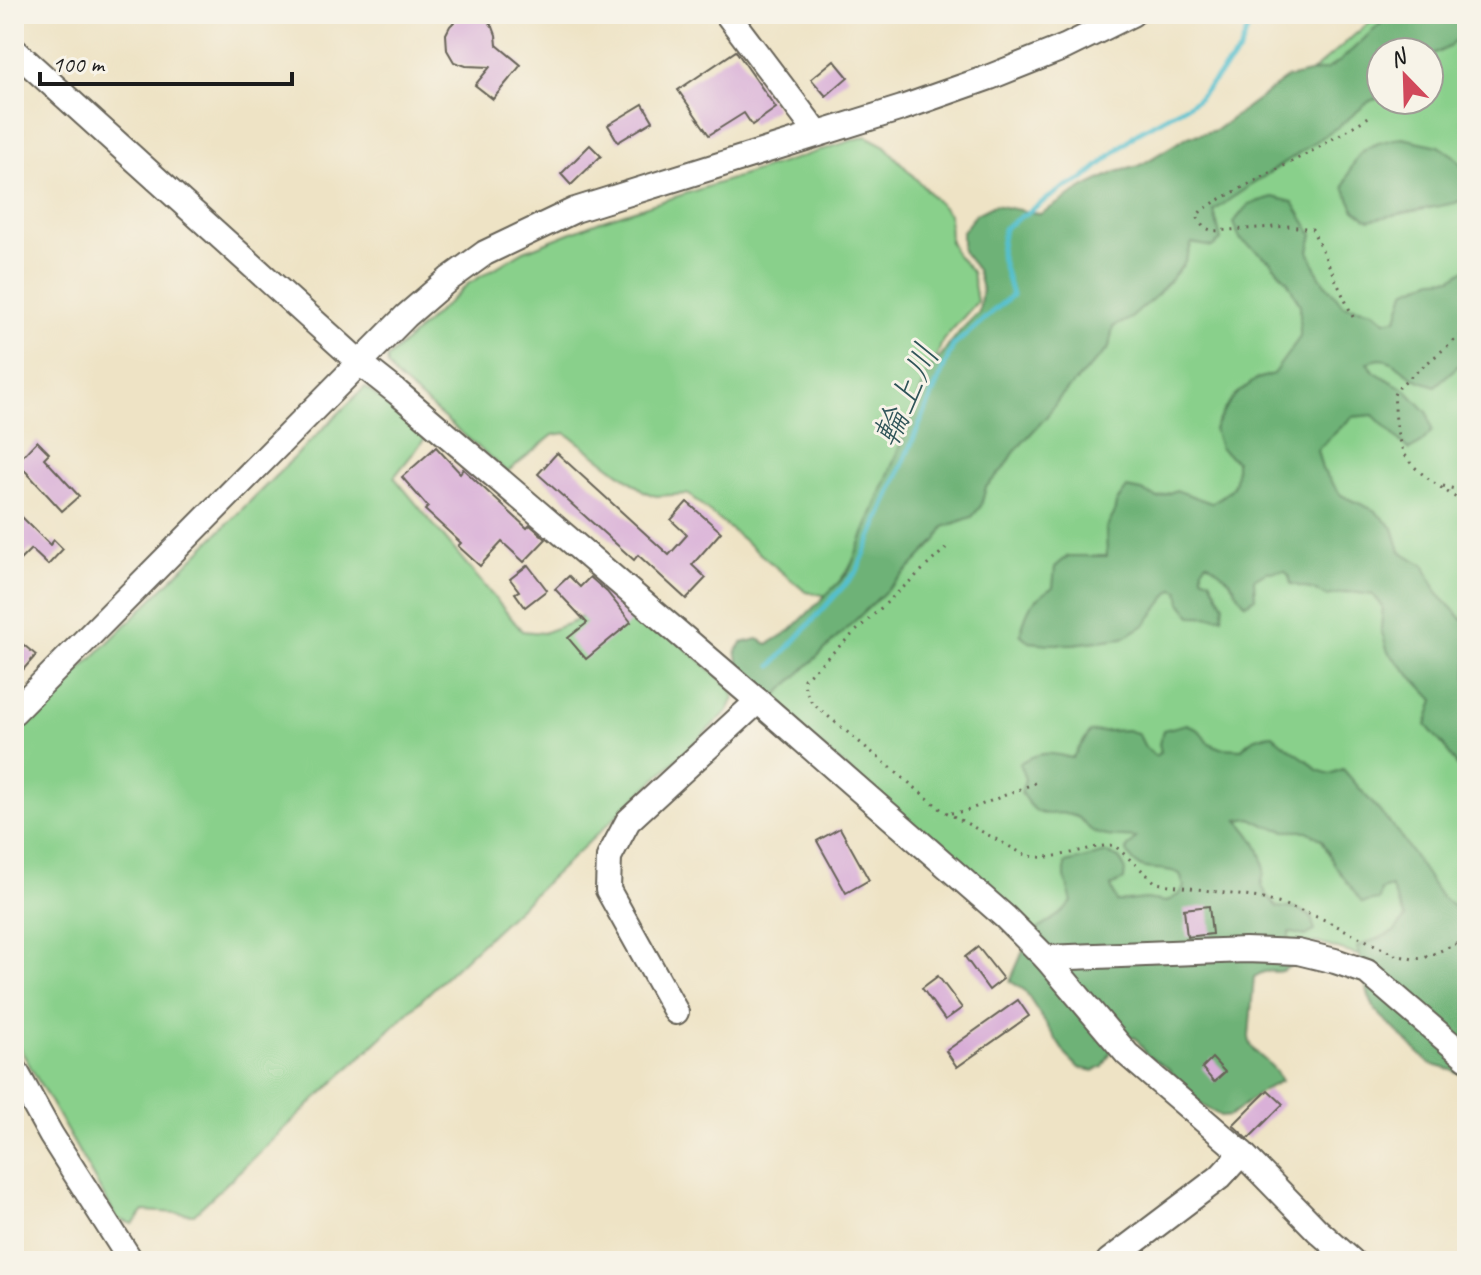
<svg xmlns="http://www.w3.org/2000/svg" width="1481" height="1275" font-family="Caveat,'Klee One',sans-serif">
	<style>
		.green { fill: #89d08b; stroke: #527654; stroke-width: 2; fill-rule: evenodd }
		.forest { fill: #6eb277; stroke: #45674a; stroke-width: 2 }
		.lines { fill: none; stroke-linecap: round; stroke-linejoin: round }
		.stream { stroke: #54c0ce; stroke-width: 5 }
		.building { fill: #d8add7 }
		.minor-casing { stroke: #666257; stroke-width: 28 }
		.path { stroke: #666257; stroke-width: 3; stroke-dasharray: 2 6; stroke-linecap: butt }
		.minor { stroke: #fff; stroke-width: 24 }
		.labels { text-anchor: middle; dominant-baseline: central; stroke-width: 6; stroke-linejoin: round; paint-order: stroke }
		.water-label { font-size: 36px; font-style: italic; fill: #30555a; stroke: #f7f3e8 }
	</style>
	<rect width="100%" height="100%" fill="#f7f3e8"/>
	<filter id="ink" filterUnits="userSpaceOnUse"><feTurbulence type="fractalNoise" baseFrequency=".0125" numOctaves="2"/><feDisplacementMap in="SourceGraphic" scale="16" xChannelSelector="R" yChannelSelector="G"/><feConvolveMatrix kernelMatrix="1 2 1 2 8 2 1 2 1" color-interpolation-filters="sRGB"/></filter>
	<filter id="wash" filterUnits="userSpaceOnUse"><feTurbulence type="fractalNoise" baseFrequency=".006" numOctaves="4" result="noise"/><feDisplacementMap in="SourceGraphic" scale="32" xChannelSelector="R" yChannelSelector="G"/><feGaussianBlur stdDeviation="1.8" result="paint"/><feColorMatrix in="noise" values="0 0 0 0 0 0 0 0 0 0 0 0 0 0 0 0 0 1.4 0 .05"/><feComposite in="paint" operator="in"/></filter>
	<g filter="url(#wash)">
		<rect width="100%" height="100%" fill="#eee3c5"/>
		<g class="green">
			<path d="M1379,14H1467V1047L1367,958L1318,943L1054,949L759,692L1203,165ZM1381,52H1429V100H1381Z"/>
			<path d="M866,136L885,146L949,214L950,242L956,254L972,272L977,302L943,340L858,555L829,596L806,592L688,494L656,496L645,492L566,433L553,435L507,472L396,377L388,366L387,359L468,284L524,251L600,221Z"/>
			<path d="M365,387L427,436L394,477L522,631L543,633L573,622L622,592L731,688L734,698L728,711L194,1214L144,1211L133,1224L117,1219L14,1038V736Z"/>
		</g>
		<g class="forest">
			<path d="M1391,14H1467V29L1449,47L1429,57V52H1381V97L1370,101L1342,124L1232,198L1214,211L1221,240L1212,247L1192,243L1184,264L1158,294L1130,319L1113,327L1109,348L1061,396L1047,416L1015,451L1006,466L986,487L981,506L972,517L944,527L937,540L911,567L775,697C751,683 742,681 736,652L742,643L758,639L768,644L791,630L848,573L906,431L928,372L961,330L979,312L982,289L977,270L962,251V232L976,214L994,205L1040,214L1087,186L1116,172L1139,166L1187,137L1216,130L1287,78L1327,69L1340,61Z"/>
			<path d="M1402,138L1439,146L1454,156L1467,173V198L1455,203L1369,220L1354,209L1344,187C1355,151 1365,143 1402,138Z"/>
			<path d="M1273,197L1293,202L1313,235L1309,251L1320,277L1343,305L1374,311L1385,321L1397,318L1405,291L1434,279L1452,278L1467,268V358L1435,386C1429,383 1421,382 1415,378C1396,368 1390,352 1367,363L1375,372L1406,390L1428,413L1432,431L1420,444L1409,450L1373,415L1352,417L1317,450L1322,469L1341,495L1374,510L1393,528L1400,551L1425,566L1437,593L1467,624V781L1444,746L1426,725L1434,700L1388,652L1381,629L1383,606L1373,595L1349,592L1327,596L1314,590L1291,584L1289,576L1285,571L1266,572L1254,579L1255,598L1246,604C1238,597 1236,588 1229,580C1224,575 1213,566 1207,562L1202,568V576L1210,579L1224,605L1222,617L1192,616L1181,603L1179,591L1174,589L1170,592L1146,624L1123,638L1073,644H1049L1029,642L1020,634C1028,608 1029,602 1053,587L1055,567L1068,556H1107L1106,529L1114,514L1116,503L1127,488L1142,491L1158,498L1176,490L1211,503C1234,490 1237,487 1236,461L1220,448L1214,429L1224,410L1236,394L1257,379L1273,374L1300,337V305L1288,282L1270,261L1240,239L1233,223L1249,204Z"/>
			<path d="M1187,724L1200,731L1207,742L1220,748L1242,749C1251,738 1259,736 1273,735L1286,746L1311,763L1317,770L1330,774L1343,769L1399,834L1441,897L1467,917V1079L1458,1072L1430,1064L1375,1010L1369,996L1357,947L1394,932L1405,918L1391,887L1381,890L1379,900L1362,903L1334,864L1322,840L1307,831H1286L1267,826L1251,818L1238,820C1251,833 1265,853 1264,872C1264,877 1261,880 1262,885C1264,893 1272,901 1277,907L1298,909L1311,917L1315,931L1305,936L1289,932V967C1278,975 1276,970 1264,972C1261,973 1258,975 1254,977L1249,1037C1251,1053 1264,1057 1274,1069C1277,1072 1279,1077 1281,1081L1262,1091L1230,1116L1222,1117L1200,1104L1168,1069L1147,1055L1136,1038L1121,1033L1103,1067L1094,1071L1079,1068L1066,1055L1024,990L1010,981L1030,935L1064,911L1072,902L1065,877V863L1107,853L1119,858L1125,869L1124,880L1111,886L1117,902L1146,899L1166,902L1180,894L1184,887L1180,874C1156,862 1141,880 1126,850L1136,838C1121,836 1104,839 1091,830C1086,826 1083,820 1077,817C1048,805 1044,829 1021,793L1025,779L1019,763C1041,751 1049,752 1072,758L1090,732L1128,730L1139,735L1145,747L1155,756L1161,752L1159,744L1163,730Z"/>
		</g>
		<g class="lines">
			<path class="stream" d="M772,666L857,571L953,346L1012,295L1000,253L1004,228L1062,189L1084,179L1137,133L1197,100L1240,51L1253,14"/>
		</g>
		<g id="blocks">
			<g class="building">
				<path d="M472,15L488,21L493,27L496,35L497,45L521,65L493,99L475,85L490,67L466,66L454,62L447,50L446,34L450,26L456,20Z"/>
				<path d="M736,51L776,108L752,125L744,113L709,135L678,90Z"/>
				<path d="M834,60L848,77L826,96L811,79Z"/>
				<path d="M643,104L653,121L618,142L608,125Z"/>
				<path d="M590,145L601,156L571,185L561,174Z"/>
				<path d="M37,441L49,453L44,458L79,496L62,511L17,462Z"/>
				<path d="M436,447L460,473L463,469L527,528L530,525L546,539L524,562L502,542L480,566L458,546L461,543L425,510L428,507L402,477Z"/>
				<path d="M557,453L669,555L687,535L671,520L687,502L721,532L692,565L706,578L686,599L638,555L634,560L538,474Z"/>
				<path d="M21,516L50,545L54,540L63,549L48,565L31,549L14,566V523Z"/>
				<path d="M528,565L547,590L525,607L515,593L519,591L510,579Z"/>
				<path d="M569,576L580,587L590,577L607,592L631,622L586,659L568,638L587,623L555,589Z"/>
				<path d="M14,637L36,655L14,680Z"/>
				<path d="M840,828L869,880L846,893L817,841Z"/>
				<path d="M1209,906L1212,934L1187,937L1184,909Z"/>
				<path d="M978,947L1003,979L989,990L965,957Z"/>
				<path d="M938,976L962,1008L945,1020L922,988Z"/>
				<path d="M1018,1000L1029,1016L957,1067L946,1051Z"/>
				<path d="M1212,1058L1225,1072L1214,1082L1202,1068Z"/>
				<path d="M1268,1090L1283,1104L1248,1139L1233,1125Z"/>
			</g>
		</g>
	</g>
	<g filter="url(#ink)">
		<use href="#blocks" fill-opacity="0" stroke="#666257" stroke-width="2"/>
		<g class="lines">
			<defs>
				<g id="minor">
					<path d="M727,14L817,133"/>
					<path d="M14,50L360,363L398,393L758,701L1005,917L1046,958L1127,1054L1242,1153L1317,1230L1352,1261"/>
					<path d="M14,712L406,316L449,279L485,253L575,210L902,108L990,77L1065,47L1132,14"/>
					<path d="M1046,958L1245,950L1298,952L1335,961L1367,972L1467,1058"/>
					<path d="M676,1012L608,890L609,857L628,821L758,701"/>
					<path d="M14,1068L51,1135L131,1261"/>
					<path d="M1109,1261L1220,1177L1242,1153"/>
				</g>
			</defs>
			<use href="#minor" class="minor-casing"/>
			<g class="path">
				<path d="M1353,317L1312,229L1290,226L1213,231L1203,227L1197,216L1202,210L1215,202L1316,149L1372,115"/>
				<path d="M1467,330L1403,383L1396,390L1394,395C1396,415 1395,440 1407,458C1416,473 1451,494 1467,505"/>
				<path d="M1443,486L1467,492"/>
				<path d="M946,548L804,679L805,690L812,703L942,810L1025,855C1054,863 1085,846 1114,845L1156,883L1259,898L1285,905L1325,920L1395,955L1413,959L1424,958L1467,939"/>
				<path d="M951,813L966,811L1035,783"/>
			</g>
			<use href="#minor" class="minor"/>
		</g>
	</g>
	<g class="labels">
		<g class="water-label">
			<text transform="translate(906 395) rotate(-65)">輪上川</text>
		</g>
	</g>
	<rect width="1481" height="1275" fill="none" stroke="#f7f3e8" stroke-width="48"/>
	<g transform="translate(1405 76) rotate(337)"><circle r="38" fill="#f7f3e8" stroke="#9f9d96" stroke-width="2"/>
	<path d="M0-6L14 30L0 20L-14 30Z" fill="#d1495b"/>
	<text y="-12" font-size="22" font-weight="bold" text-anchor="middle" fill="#1c1c1c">N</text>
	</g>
	<path d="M40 72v12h252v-12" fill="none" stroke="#1c1c1c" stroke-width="4"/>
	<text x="52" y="72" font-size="24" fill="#1c1c1c" stroke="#f7f3e8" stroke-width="6" paint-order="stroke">100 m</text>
</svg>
